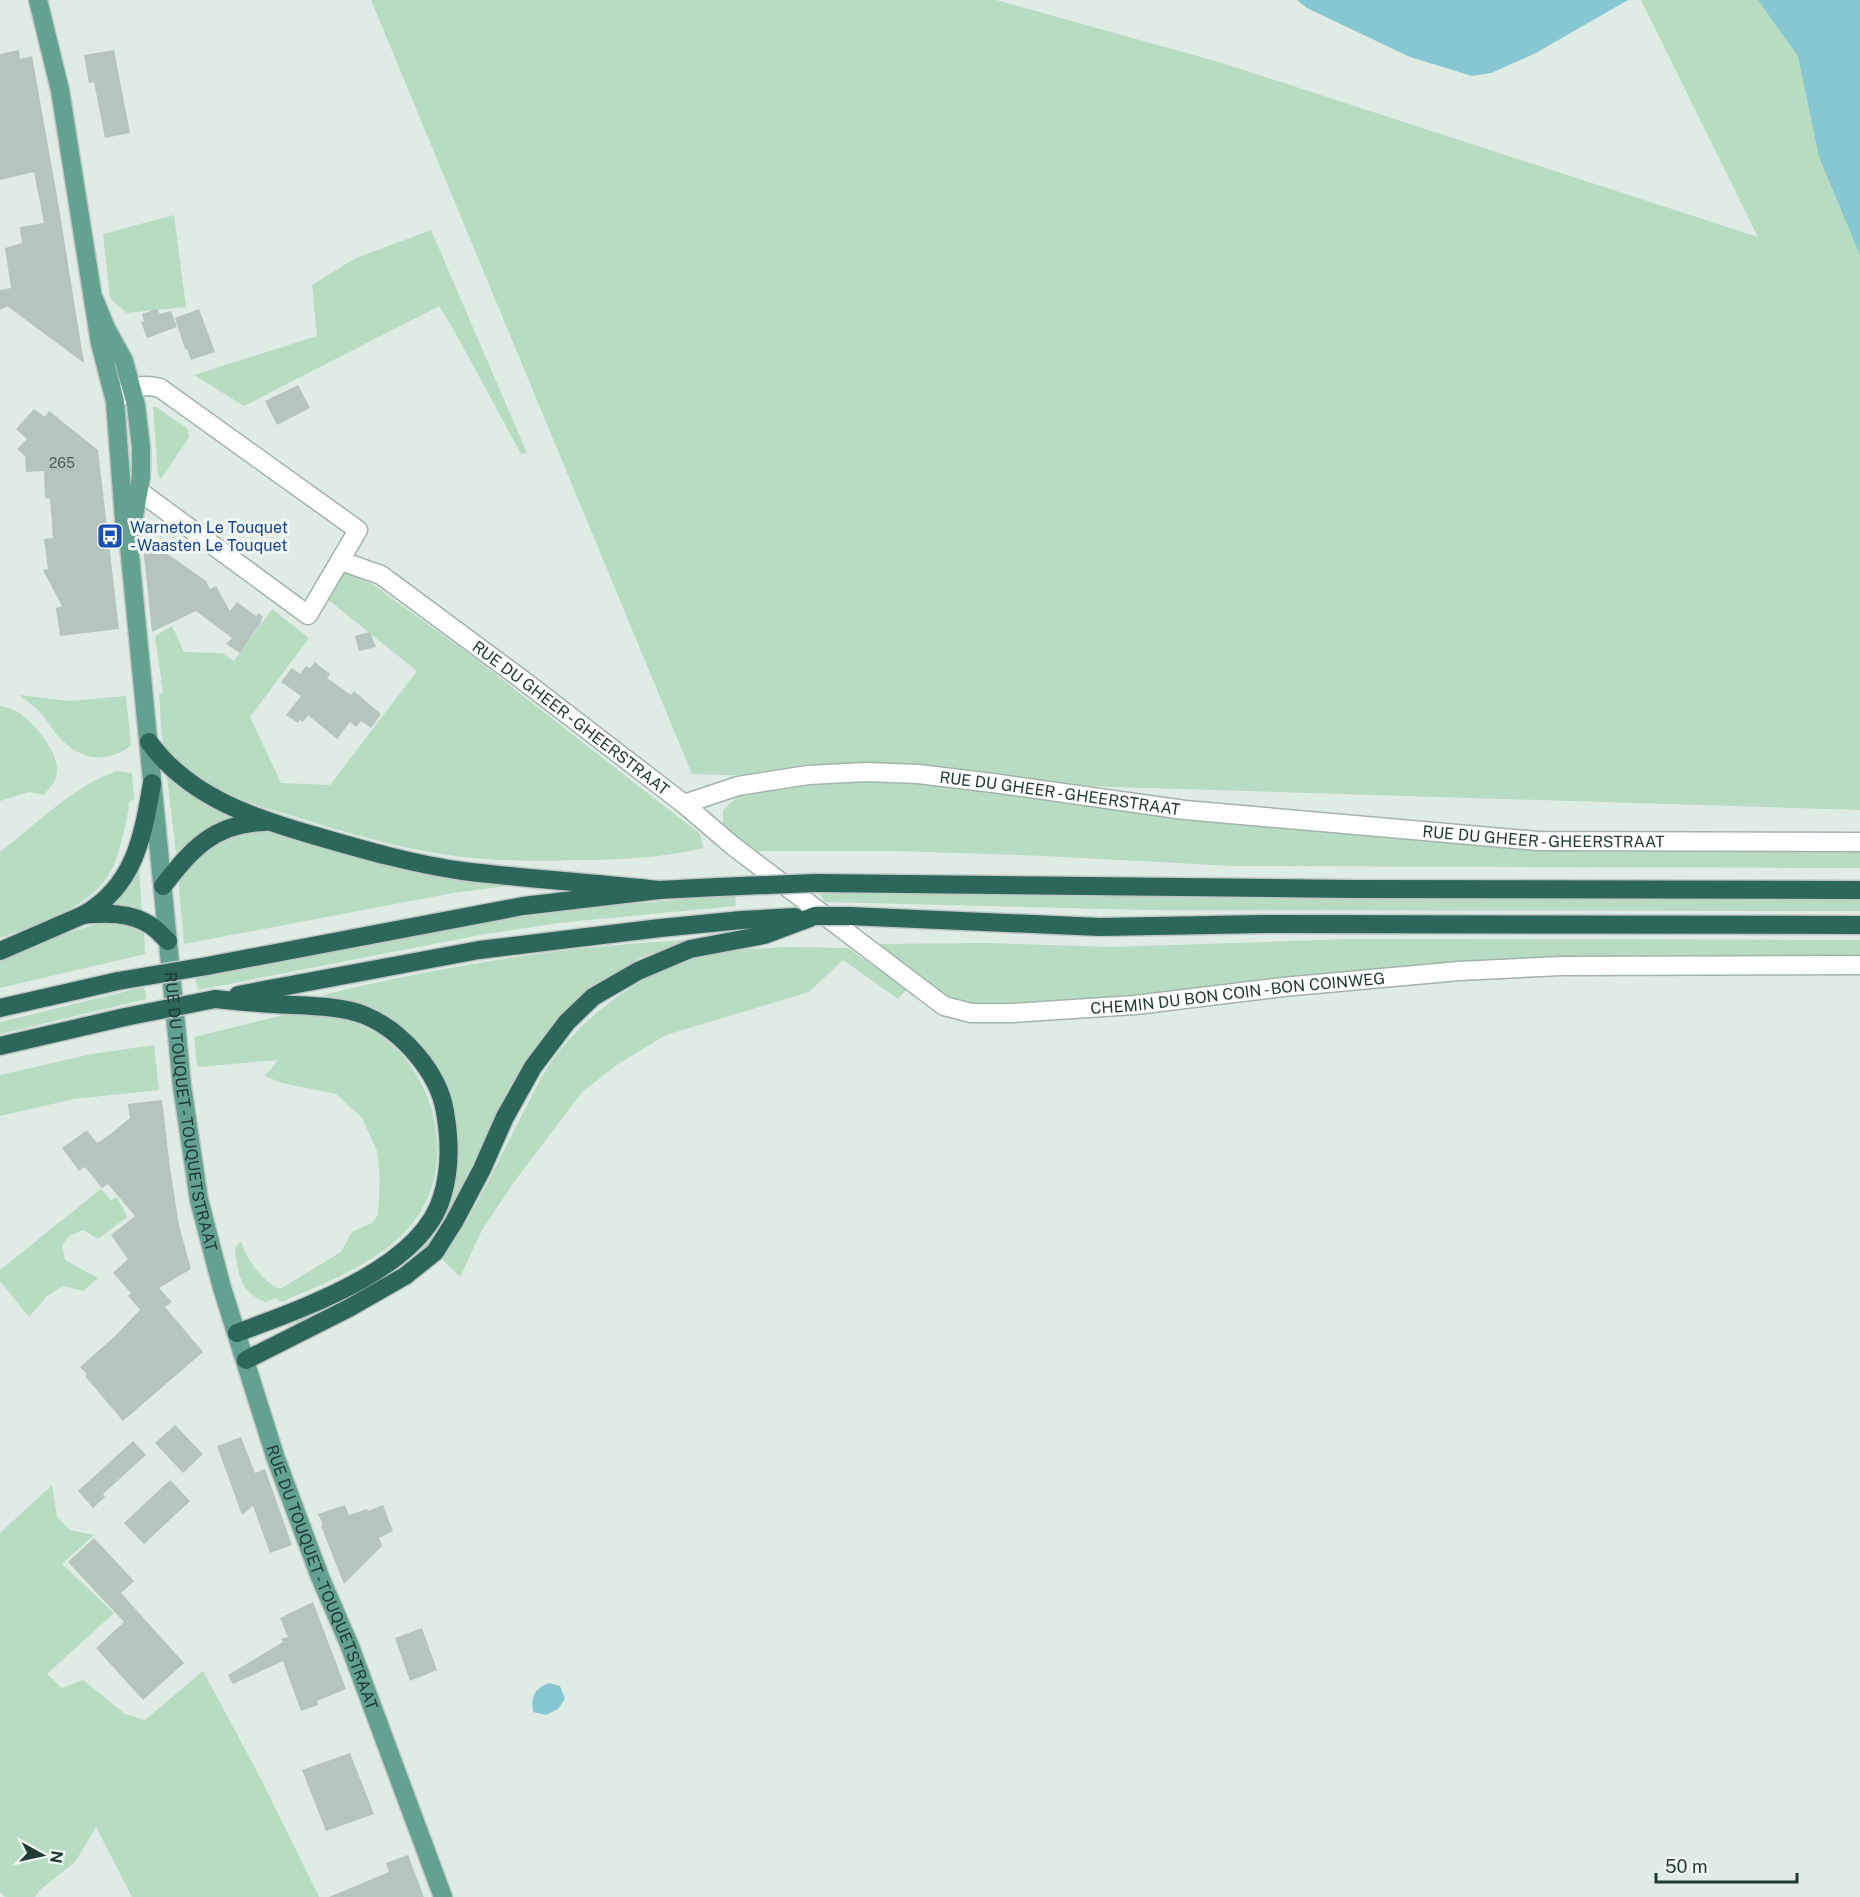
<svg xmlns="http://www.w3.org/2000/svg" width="1860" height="1897" font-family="'Public Sans',sans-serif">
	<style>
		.green { fill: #b8dcc1 }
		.water { fill: #86c7d1 }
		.building { fill: #b5c5be }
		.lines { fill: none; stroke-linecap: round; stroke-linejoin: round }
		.minor-casing { stroke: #a2b3ac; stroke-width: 21 }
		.major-casing { stroke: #c1c8c6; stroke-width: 21 }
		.highway-casing { stroke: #c1c8c6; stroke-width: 21 }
		.minor { stroke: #fff; stroke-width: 18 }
		.major { stroke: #63a190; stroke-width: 18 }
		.highway { stroke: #2c675a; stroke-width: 18 }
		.highway-bridge-casing { stroke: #c1c8c6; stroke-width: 21; stroke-linecap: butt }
		.highway-bridge { stroke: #2c675a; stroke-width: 18 }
		.labels { text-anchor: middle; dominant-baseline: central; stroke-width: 6; stroke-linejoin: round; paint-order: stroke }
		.number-label { font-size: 14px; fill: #455e56 }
		.transit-label { font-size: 16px; fill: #164399; stroke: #f0f7f3; text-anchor: start }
		.street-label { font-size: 16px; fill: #203b33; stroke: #f0f7f3 }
	</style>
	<rect width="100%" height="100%" fill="#dfebe5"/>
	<g class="green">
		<path d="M371,0H996L1222,63L1758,237L1641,0H1860V810L923,781L1414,838L1590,852L1860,850V868L1233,866L1045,856L897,851H749L723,825V810L738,796L765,788L844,779L692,774Z"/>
		<path d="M174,215L186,307L126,313L110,298L103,234Z"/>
		<path d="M431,230L527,453L521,454L455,332L439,306L244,406L194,375L317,336L312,285L354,259Z"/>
		<path d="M153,407H156L188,429L189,437L161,479L158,475Z"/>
		<path d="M344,571L372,584L476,659L700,834L703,848C661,858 619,860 577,860C546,861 516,861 486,859C418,855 351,834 286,814C247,802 188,786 165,748C161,740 160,705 159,694L163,693L155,636L172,626L184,652L222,653L234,661L272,609L309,638L250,717L281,783L330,785L417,671L326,598Z"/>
		<path d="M19,695L69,701L126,696L131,746C107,762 86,762 64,742C54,733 47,719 37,709C32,704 25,700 19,695Z"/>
		<path d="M0,706C5,707 10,708 14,710C31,718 58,751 57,770C57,781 50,787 44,795L29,792L0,801Z"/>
		<path d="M117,771L132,773L134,799L129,802C128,816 125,828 121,842C119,850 117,858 114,865C96,907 40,923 0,938V852C35,825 75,785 117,771Z"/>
		<path d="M167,777L193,797L231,814V819C207,826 193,837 176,853Z"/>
		<path d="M254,828L271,830L538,882L453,893L184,944L178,876L212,842Z"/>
		<path d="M139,867L142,914L108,906Z"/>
		<path d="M817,890L1860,898V911L1147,910L825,902Z"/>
		<path d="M735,895L736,906L558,923L480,935L198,990L195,978L427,931L560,910Z"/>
		<path d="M103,922C119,922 130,925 144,934L145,954L0,988V959L68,933Z"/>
		<path d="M1350,939L1860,940V960L1590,958L1408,966L1147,996L973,1007C935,996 904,969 876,944L986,943L1113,947Z"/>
		<path d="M689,940L639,958L585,993L545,1035L525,1063L494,1120L447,1216L427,1246L393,1276L297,1325L295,1320L373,1280L442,1209L447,1094L359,1005L323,995C442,966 566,946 689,940Z"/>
		<path d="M784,947L848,948L907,989L898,999L843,960L809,992L666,1035L618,1064L582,1092L514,1182L482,1230L460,1277L442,1259C475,1214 497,1162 523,1113C531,1098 538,1082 547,1068C581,1016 649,966 711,954C734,949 760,949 784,947Z"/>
		<path d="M144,987L147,999L0,1034V1022Z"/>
		<path d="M288,1014C320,1014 348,1016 376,1033C441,1074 460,1176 405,1232C372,1266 324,1283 282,1302L275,1298L266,1302C241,1295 237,1271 235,1248L241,1241C246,1259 262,1281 280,1289L341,1252L352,1232L372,1223L378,1215L380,1177L377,1151L362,1118L336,1094L282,1083L265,1076L278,1060L197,1067L194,1037Z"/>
		<path d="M154,1045L159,1090L74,1099L0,1116V1075L92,1054Z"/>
		<path d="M101,1189L111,1200L117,1197L127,1217L98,1239L83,1230L69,1236L62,1246L65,1260L98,1278L83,1291L63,1286L47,1296L29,1317L0,1281V1270Z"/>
		<path d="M52,1485L57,1517L70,1530L94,1535L62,1564L114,1613L47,1674L62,1688L83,1680L125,1714L145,1720L203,1671L262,1781L319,1897H132L96,1827L75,1862L40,1890L35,1897H5L0,1892V1533Z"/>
	</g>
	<g class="water">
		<path d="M1297,0H1628L1534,54L1491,73L1472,76L1410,57L1307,8Z"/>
		<path d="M1758,0H1860V255L1819,157L1798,56Z"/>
		<path d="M549,1683L560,1686L565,1699L558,1709L546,1715L533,1712C531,1696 534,1689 549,1683Z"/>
	</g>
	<g class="building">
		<path d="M19,50L20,59L32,56L58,202L84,363L7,306L0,310V290L11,288L5,248L22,243L20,227L44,223L34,172L0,180V54Z"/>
		<path d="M114,50L130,133L105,138L94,82L89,83L84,55Z"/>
		<path d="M157,309L160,314L171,311L177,327L147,338L141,322L144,321L142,314Z"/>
		<path d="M199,309L215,352L191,360L187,349H185L175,318Z"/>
		<path d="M298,385L310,408L277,425L265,401Z"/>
		<path d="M34,409L45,417L49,411L98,450L119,629L60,636L56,608L62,606L43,570L48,569L44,539L53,538L50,499L45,498L44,471L26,472L25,456L17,449L27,439L16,429Z"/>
		<path d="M142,536L206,581L210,589L216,586L230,611L237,602L256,616L259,613L263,617L261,620L262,621L240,653L226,644L232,638L196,611L152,632Z"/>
		<path d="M370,632L376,647L359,651L355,636Z"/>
		<path d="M315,662L330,674L327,678L351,695L354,691L381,714L371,728L361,721L356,727L350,722L337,739L308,715L303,722L300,720L298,723L286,715L301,696L281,682L292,668L300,674L306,666L310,668Z"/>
		<path d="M162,1100L170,1168L179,1225L191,1269L159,1288L172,1302L165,1307L203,1352L123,1421L85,1376L87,1374L80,1367L114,1337L140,1310L128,1296L131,1293L113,1273L128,1259L111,1235L135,1216L108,1184L102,1188L85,1167L79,1171L62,1148L87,1130L97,1143L108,1136L130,1118L128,1104Z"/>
		<path d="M175,1425L203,1454L183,1473L155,1443Z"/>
		<path d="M241,1437L255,1473L265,1469L292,1545L270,1553L253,1506L242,1515L217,1446Z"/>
		<path d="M133,1441L146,1455L103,1494L105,1497L93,1508L78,1491Z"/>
		<path d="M170,1480L190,1501L144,1544L124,1523Z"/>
		<path d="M345,1505L349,1515L367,1509L368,1511L383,1505L393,1531L379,1538L382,1546L344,1584L321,1526L323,1525L318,1514Z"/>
		<path d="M94,1538L134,1581L121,1593L184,1663L143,1700L96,1648L124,1622L68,1562Z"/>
		<path d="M313,1602L346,1689L317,1701L318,1705L301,1711L283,1661L233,1684L228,1675L283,1642L281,1639L288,1637L280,1618Z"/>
		<path d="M422,1628L437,1670L410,1681L395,1638Z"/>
		<path d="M350,1753L374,1814L326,1831L302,1770Z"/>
		<path d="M408,1855L424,1897H329L389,1872L386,1863Z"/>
	</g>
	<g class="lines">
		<defs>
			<g id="minor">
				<path d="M121,396C134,386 143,384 160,388L358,530L308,615L139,491"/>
				<path id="s1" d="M341,561L381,575L524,681L684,804L733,846L944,1006L971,1013H1013L1135,1005L1283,987L1459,971L1561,966L1860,965"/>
				<path id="s2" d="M684,804L738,786L808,775L867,772L918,774L993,783L1185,810L1538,841L1860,842"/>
			</g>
			<g id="major">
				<path d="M38,0L60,90L100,343L115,401L125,531"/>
				<path id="s3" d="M94,299L106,328L124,361L136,405L141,447V477L129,545L182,1086L199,1200L222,1288L275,1456L320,1577L349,1644L443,1897"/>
			</g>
			<g id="highway">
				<path d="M149,742C189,797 253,818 316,836C364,850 413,864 463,871C528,879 594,883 659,890"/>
				<path d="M815,883L1352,889L1860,890"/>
				<path d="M163,886C192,849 214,823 265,822"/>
				<path d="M83,915C106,913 130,912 150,925C157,929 162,936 168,941"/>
				<path d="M849,916L1100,927L1264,924L1860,925"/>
				<path d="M0,951L83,915C135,886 143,836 152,783"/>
				<path d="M207,966L523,906L659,890L717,887"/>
				<path d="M238,995L479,950L660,928L742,920L795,917"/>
				<path d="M215,999C235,1001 254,1003 274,1004C301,1006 339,1005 364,1015C401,1030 439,1072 445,1112C450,1140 451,1168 442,1197C421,1269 301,1309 237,1333"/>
				<path d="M0,1008L118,981"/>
				<path d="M0,1046L125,1017"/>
				<path d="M246,1360L349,1308L405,1276L435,1252L454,1222L482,1169L505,1117L533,1067L567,1022L593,997L638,971L690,949L764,935L815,916"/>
			</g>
		</defs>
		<use href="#minor" class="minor-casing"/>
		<use href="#major" class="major-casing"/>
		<use href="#highway" class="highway-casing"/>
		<use href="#minor" class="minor"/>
		<use href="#major" class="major"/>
		<use href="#highway" class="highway"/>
		<defs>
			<g id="highway-bridge">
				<path d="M717,887L815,883"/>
				<path d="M815,916H849"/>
				<path d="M118,981L207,966"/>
				<path d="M125,1017L215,999"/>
			</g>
		</defs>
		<use href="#highway-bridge" class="highway-bridge-casing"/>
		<use href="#highway-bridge" class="highway-bridge"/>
	</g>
	<defs>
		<symbol id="bus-square" viewBox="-11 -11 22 22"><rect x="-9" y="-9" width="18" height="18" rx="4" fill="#1a4fb4" stroke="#f0f7f3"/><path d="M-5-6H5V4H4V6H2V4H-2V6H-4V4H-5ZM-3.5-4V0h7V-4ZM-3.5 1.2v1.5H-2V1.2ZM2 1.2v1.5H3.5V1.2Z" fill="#fff"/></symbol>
	</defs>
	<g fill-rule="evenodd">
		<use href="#bus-square" x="95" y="521" width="30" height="30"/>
	</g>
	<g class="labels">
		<g class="number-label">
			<text x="62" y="463">265</text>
		</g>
		<g class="transit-label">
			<text x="130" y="527">Warneton Le Touquet<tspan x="130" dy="18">- Waasten Le Touquet</tspan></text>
		</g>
		<g class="street-label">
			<text stroke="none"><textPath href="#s1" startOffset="280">RUE DU GHEER - GHEERSTRAAT</textPath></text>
			<text stroke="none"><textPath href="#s2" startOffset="381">RUE DU GHEER - GHEERSTRAAT</textPath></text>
			<text stroke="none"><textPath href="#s2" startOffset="867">RUE DU GHEER - GHEERSTRAAT</textPath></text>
			<text stroke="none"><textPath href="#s1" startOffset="1047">CHEMIN DU BON COIN - BON COINWEG</textPath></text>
			<text stroke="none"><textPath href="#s3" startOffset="826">RUE DU TOUQUET - TOUQUETSTRAAT</textPath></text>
			<text stroke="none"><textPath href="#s3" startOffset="1312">RUE DU TOUQUET - TOUQUETSTRAAT</textPath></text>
		</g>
	</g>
	<g transform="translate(42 1855) rotate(98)" stroke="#f0f7f3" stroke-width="4.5" paint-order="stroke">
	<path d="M0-4.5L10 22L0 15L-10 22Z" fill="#203b33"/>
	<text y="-9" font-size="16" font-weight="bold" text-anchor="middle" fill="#203b33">N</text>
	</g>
	<path d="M1656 1873v9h141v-9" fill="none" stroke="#203b33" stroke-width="3"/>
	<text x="1665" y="1873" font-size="18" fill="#203b33" stroke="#f0f7f3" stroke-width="4.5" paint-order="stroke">50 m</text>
</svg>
